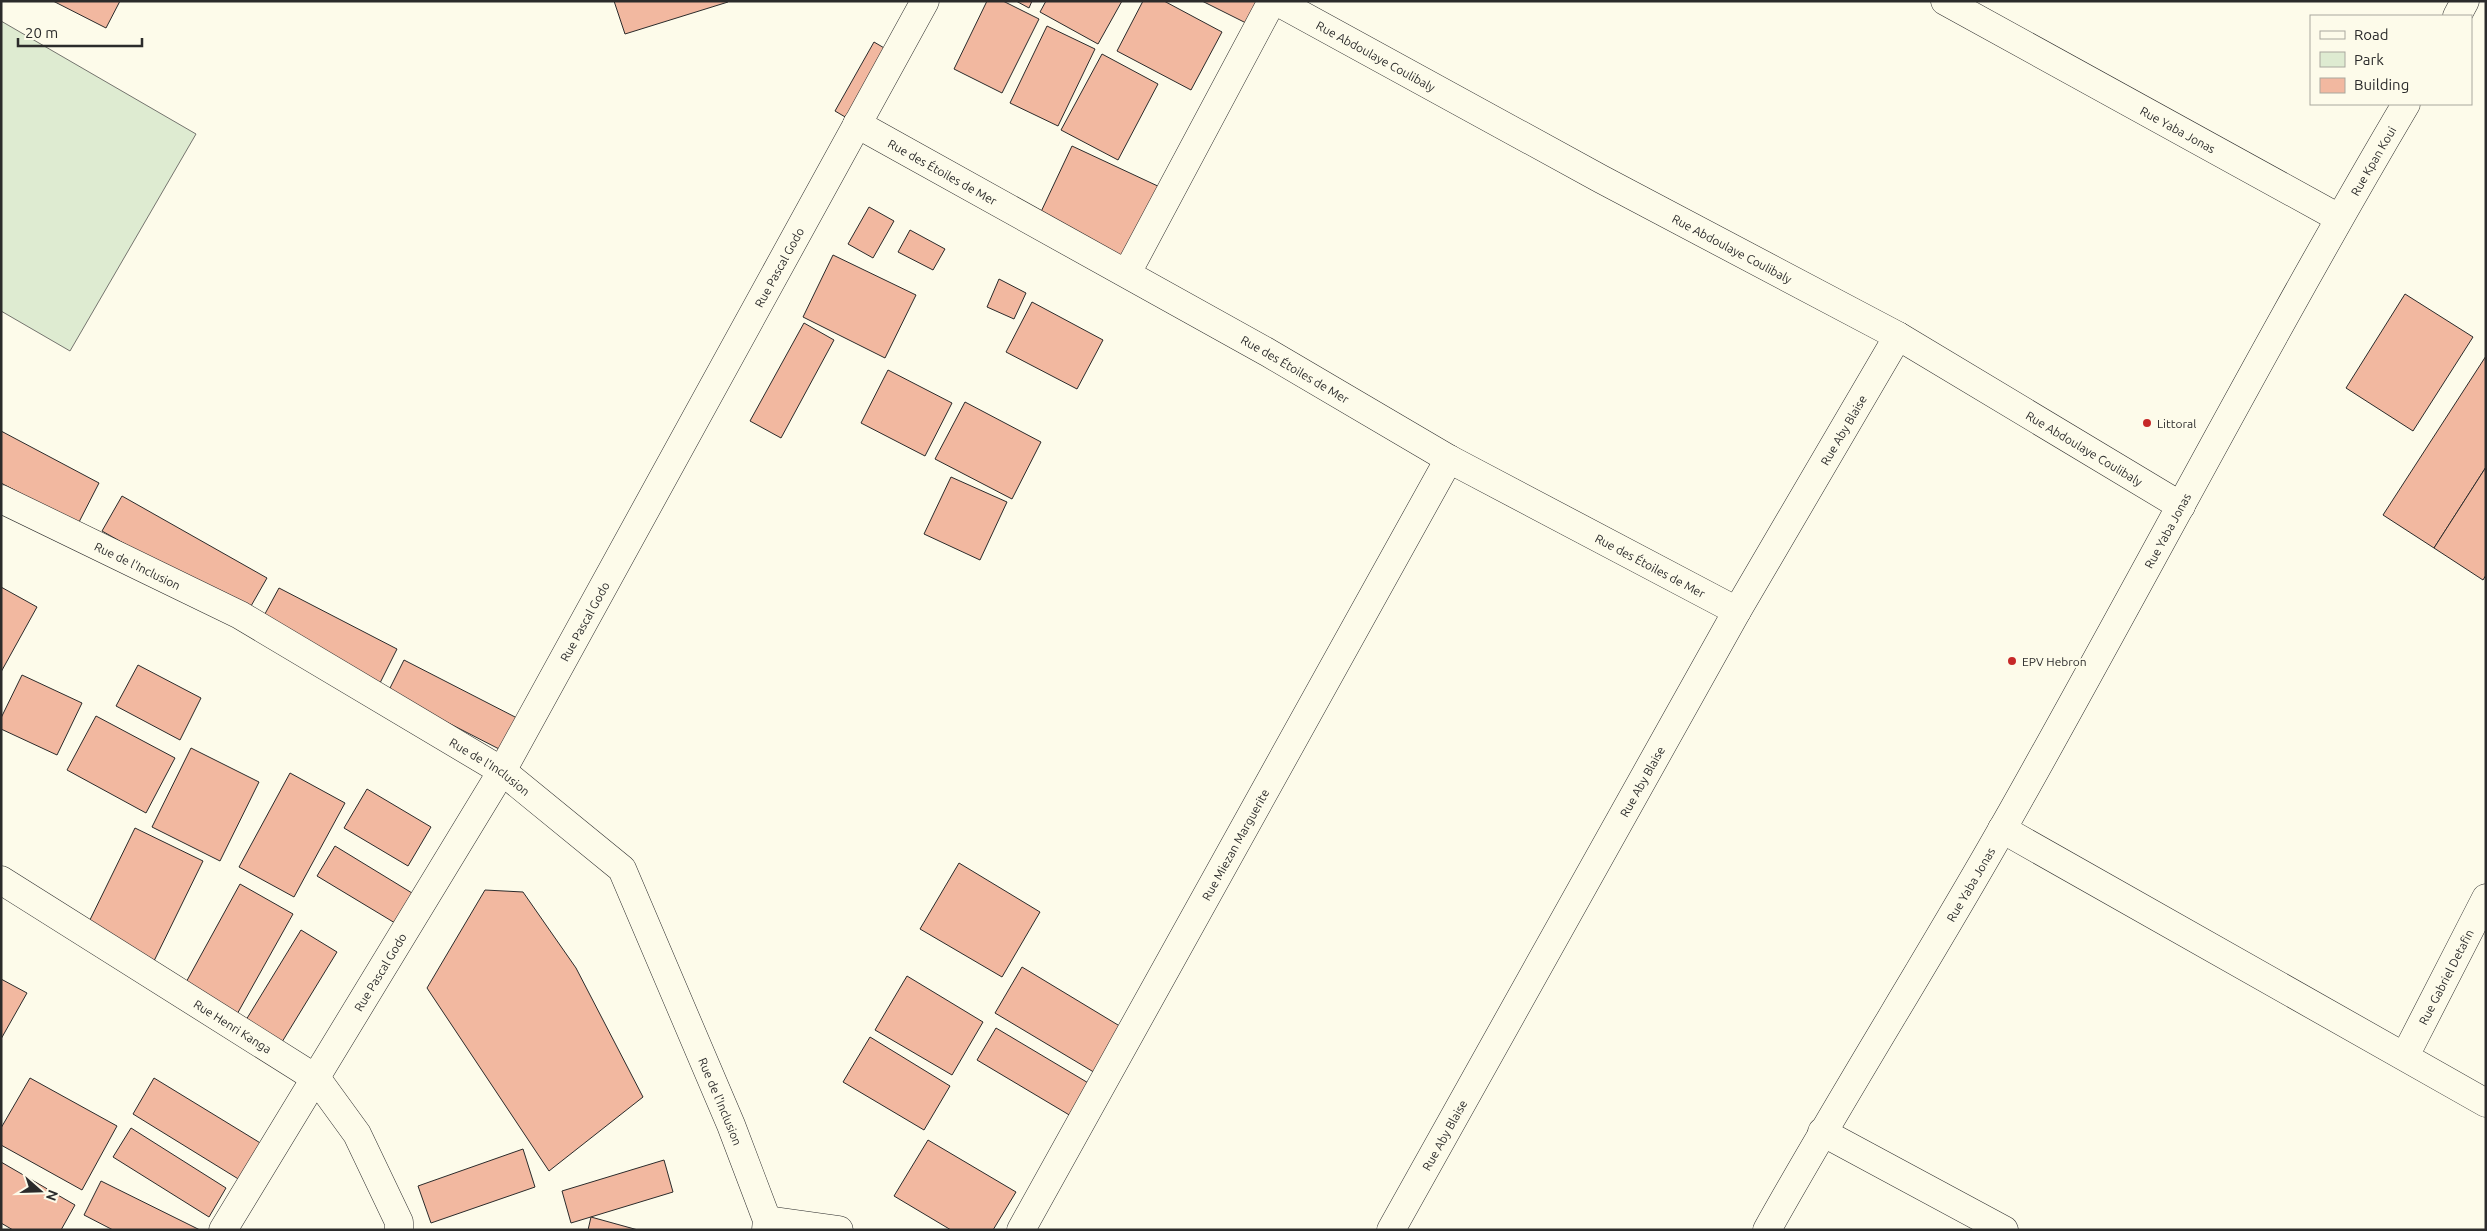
<svg xmlns="http://www.w3.org/2000/svg" width="2487" height="1231" font-family="Ubuntu,sans-serif">
	<style>
		.green { fill: #deebd1; stroke: #74746e }
		.building { fill: #f2b8a0; stroke: #2b2b2b }
		.lines { fill: none; stroke-linecap: round; stroke-linejoin: round }
		.minor-casing { stroke: #2b2b2b; stroke-width: 29 }
		.minor { stroke: #fdfbea; stroke-width: 28 }
		.poi-dot { fill: #c62828; stroke: #fdfbea; stroke-width: 2 }
		.labels { text-anchor: middle; dominant-baseline: central; stroke-width: 4; stroke-linejoin: round; paint-order: stroke }
		.street-label { font-size: 12px; fill: #2b2b2b; stroke: #fdfbea }
		.poi-label { font-size: 12px; fill: #2b2b2b; stroke: #fdfbea; text-anchor: start }
	</style>
	<rect width="100%" height="100%" fill="#fdfbea"/>
	<path class="green" d="M1,21L196,134L70,351L1,311Z"/>
	<g class="building">
		<path d="M53,1H120L106,28Z"/>
		<path d="M614,1H728V2L625,34Z"/>
		<path d="M987,1H1003L1039,19L1002,93L954,69Z"/>
		<path d="M1016,1H1032L1029,8Z"/>
		<path d="M1046,1H1122L1098,44L1040,12Z"/>
		<path d="M1143,1H1164L1222,32L1191,90L1117,51Z"/>
		<path d="M1202,1H1262L1250,25Z"/>
		<path d="M1047,26L1095,49L1058,126L1010,103Z"/>
		<path d="M874,42L891,52L852,121L835,111Z"/>
		<path d="M1102,54L1158,84L1118,160L1061,130Z"/>
		<path d="M1072,146L1162,188L1129,259L1039,216Z"/>
		<path d="M869,207L894,221L873,258L848,244Z"/>
		<path d="M910,230L945,249L933,270L898,252Z"/>
		<path d="M833,255L916,295L885,358L803,317Z"/>
		<path d="M999,279L1026,293L1014,319L987,307Z"/>
		<path d="M2405,294L2473,337L2413,431L2346,388Z"/>
		<path d="M1032,302L1103,340L1077,389L1006,352Z"/>
		<path d="M804,323L834,340L781,438L750,421Z"/>
		<path d="M2486,356V467L2434,548L2383,515Z"/>
		<path d="M888,370L952,403L925,456L861,423Z"/>
		<path d="M965,402L1041,442L1012,499L935,459Z"/>
		<path d="M1,431L99,483L78,524L1,483Z"/>
		<path d="M2486,467V575L2483,580L2434,548Z"/>
		<path d="M951,477L1007,502L980,560L924,534Z"/>
		<path d="M122,496L267,578L247,613L102,531Z"/>
		<path d="M1,587L37,607L1,672Z"/>
		<path d="M279,588L397,649L379,685L260,623Z"/>
		<path d="M404,660L517,718L501,750L388,692Z"/>
		<path d="M138,665L201,698L180,740L116,706Z"/>
		<path d="M22,675L82,703L57,755L1,729V718Z"/>
		<path d="M96,716L175,758L146,813L67,770Z"/>
		<path d="M191,748L259,782L220,861L152,827Z"/>
		<path d="M290,773L345,803L294,897L239,867Z"/>
		<path d="M367,789L431,827L408,866L344,828Z"/>
		<path d="M135,828L203,861L153,963L85,930Z"/>
		<path d="M335,846L412,893L395,923L317,876Z"/>
		<path d="M959,863L1040,912L1002,977L920,929Z"/>
		<path d="M240,884L293,914L236,1016L184,986Z"/>
		<path d="M485,890L523,892L576,968L643,1097L549,1171L427,988Z"/>
		<path d="M301,930L337,952L282,1042L246,1020Z"/>
		<path d="M1022,967L1123,1028L1097,1074L995,1013Z"/>
		<path d="M907,976L983,1022L952,1075L875,1030Z"/>
		<path d="M1,979L27,993L1,1039Z"/>
		<path d="M996,1028L1090,1084L1071,1116L977,1060Z"/>
		<path d="M870,1037L950,1086L924,1130L843,1082Z"/>
		<path d="M30,1078L117,1126L82,1190L1,1145V1128Z"/>
		<path d="M154,1078L262,1144L240,1180L133,1114Z"/>
		<path d="M131,1128L226,1188L209,1217L113,1157Z"/>
		<path d="M928,1140L1016,1192L993,1230H951L894,1196Z"/>
		<path d="M523,1149L535,1187L431,1223L418,1186Z"/>
		<path d="M664,1160L673,1192L571,1223L562,1191Z"/>
		<path d="M1,1162L75,1205L61,1230H13L1,1223Z"/>
		<path d="M101,1181L200,1230H113L84,1215Z"/>
		<path d="M591,1217L638,1230H588Z"/>
	</g>
	<g class="lines">
		<defs>
			<g id="minor">
				<path id="s1" d="M1276,1L1601,179L1898,336L2181,506"/>
				<path id="s2" d="M1945,1L2339,218"/>
				<path d="M2457,16L2465,1"/>
				<path id="s3" d="M857,124L1267,352L1449,459L1737,611"/>
				<path d="M1127,273L1272,1"/>
				<path id="s4" d="M1,499L240,615L502,771L622,869L731,1125L767,1220L766,1230"/>
				<path d="M2002,829L2486,1103"/>
				<path id="s5" d="M1,880L317,1079L357,1134L399,1222V1230"/>
				<path id="s6" d="M2405,1056L2486,898"/>
				<path d="M1822,1132L2004,1230"/>
				<path d="M767,1220L839,1230"/>
				<path id="s7" d="M223,1230L502,771L925,1"/>
				<path id="s8" d="M1021,1230L1449,459"/>
				<path id="s9" d="M1391,1230L1737,611L1898,336"/>
				<path id="s10" d="M1767,1230C1843,1094 1927,962 2004,826C2140,586 2266,341 2406,104"/>
			</g>
		</defs>
		<use href="#minor" class="minor-casing"/>
		<use href="#minor" class="minor"/>
	</g>
	<g class="poi-dot">
		<circle cx="2147" cy="423" r="5"/>
		<circle cx="2012" cy="661" r="5"/>
	</g>
	<g class="labels">
		<g class="street-label">
			<text stroke="none"><textPath href="#s1" startOffset="114">Rue Abdoulaye Coulibaly</textPath></text>
			<text stroke="none"><textPath href="#s2" startOffset="266">Rue Yaba Jonas</textPath></text>
			<text stroke="none"><textPath href="#s10" startOffset="1229">Rue Kpan Koui</textPath></text>
			<text stroke="none"><textPath href="#s3" startOffset="98">Rue des Étoiles de Mer</textPath></text>
			<text stroke="none"><textPath href="#s1" startOffset="519">Rue Abdoulaye Coulibaly</textPath></text>
			<text stroke="none"><textPath href="#s7" startOffset="1112">Rue Pascal Godo</textPath></text>
			<text stroke="none"><textPath href="#s3" startOffset="502">Rue des Étoiles de Mer</textPath></text>
			<text stroke="none"><textPath href="#s9" startOffset="919">Rue Aby Blaise</textPath></text>
			<text stroke="none"><textPath href="#s1" startOffset="924">Rue Abdoulaye Coulibaly</textPath></text>
			<text stroke="none"><textPath href="#s10" startOffset="806">Rue Yaba Jonas</textPath></text>
			<text stroke="none"><textPath href="#s3" startOffset="908">Rue des Étoiles de Mer</textPath></text>
			<text stroke="none"><textPath href="#s4" startOffset="152">Rue de l'Inclusion</textPath></text>
			<text stroke="none"><textPath href="#s7" startOffset="708">Rue Pascal Godo</textPath></text>
			<text stroke="none"><textPath href="#s4" startOffset="558">Rue de l'Inclusion</textPath></text>
			<text stroke="none"><textPath href="#s9" startOffset="514">Rue Aby Blaise</textPath></text>
			<text stroke="none"><textPath href="#s8" startOffset="441">Rue Miezan Marguerite</textPath></text>
			<text stroke="none"><textPath href="#s10" startOffset="401">Rue Yaba Jonas</textPath></text>
			<text stroke="none"><textPath href="#s7" startOffset="302">Rue Pascal Godo</textPath></text>
			<text stroke="none"><textPath href="#s6" startOffset="89">Rue Gabriel Detafin</textPath></text>
			<text stroke="none"><textPath href="#s5" startOffset="274">Rue Henri Kanga</textPath></text>
			<text stroke="none"><textPath href="#s4" startOffset="978">Rue de l'Inclusion</textPath></text>
			<text stroke="none"><textPath href="#s9" startOffset="109">Rue Aby Blaise</textPath></text>
		</g>
		<g class="poi-label">
			<text x="2157" y="423">Littoral</text>
			<text x="2022" y="661">EPV Hebron</text>
		</g>
	</g>
	<rect width="2487" height="1231" fill="none" stroke="#2b2b2b" stroke-width="5"/>
	<rect x="2310" y="15" width="162" height="90" fill="#fdfbea" stroke="#a9a89e"/>
	<rect x="2320" y="31" width="25" height="8" fill="#fdfbea" stroke="#a9a89e"/>
	<text x="2354" y="40" font-size="15" fill="#2b2b2b">Road</text>
	<rect x="2320" y="52" width="25" height="15" fill="#deebd1" stroke="#a9a89e"/>
	<text x="2354" y="65" font-size="15" fill="#2b2b2b">Park</text>
	<rect x="2320" y="78" width="25" height="15" fill="#f2b8a0" stroke="#a9a89e"/>
	<text x="2354" y="90" font-size="15" fill="#2b2b2b">Building</text>
	<g transform="translate(40 1191) rotate(110)" stroke="#fdfbea" stroke-width="4" paint-order="stroke">
	<path d="M0-4L9 19L0 12L-9 19Z" fill="#2b2b2b"/>
	<text y="-8" font-size="14" font-weight="bold" text-anchor="middle" fill="#2b2b2b">N</text>
	</g>
	<path d="M18 38v8h124v-8" fill="none" stroke="#2b2b2b" stroke-width="2.5"/>
	<text x="25" y="38" font-size="15" fill="#2b2b2b" stroke="#fdfbea" stroke-width="4" paint-order="stroke">20 m</text>
</svg>
